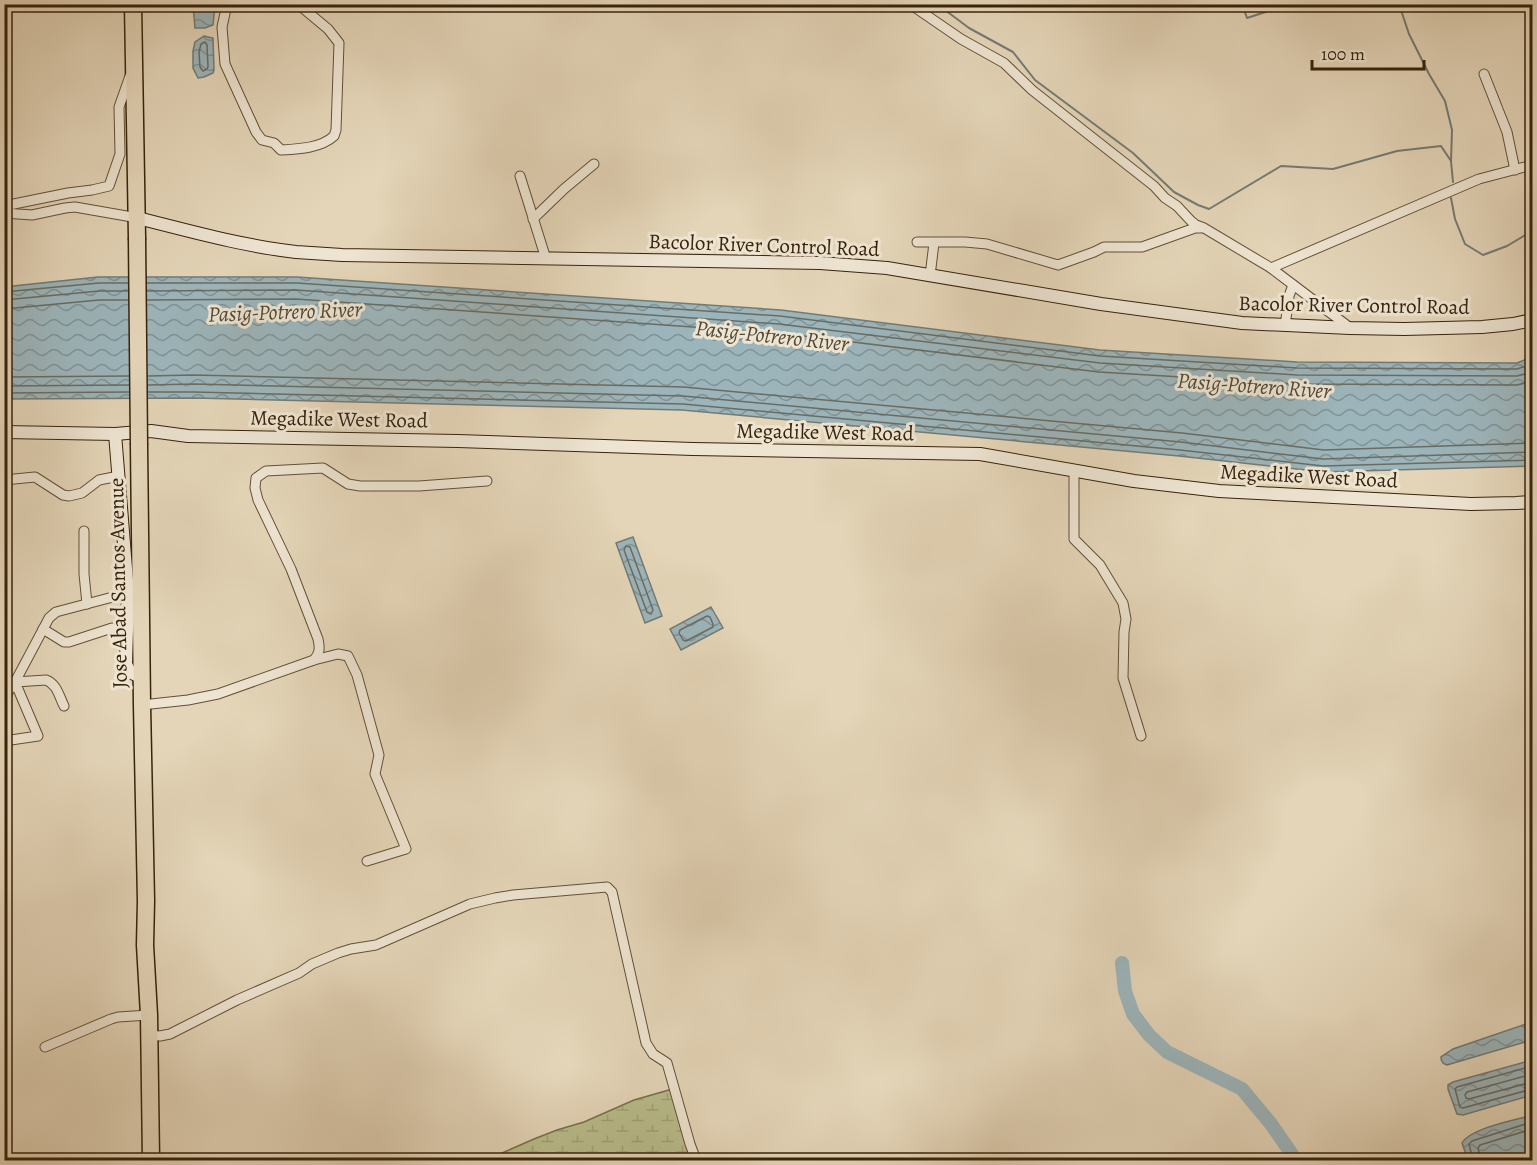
<svg xmlns="http://www.w3.org/2000/svg" width="1537" height="1165" font-family="Alegreya,serif">
	<style>
		.wetland { fill: url(#wetland-marsh); stroke: #78704b; stroke-width: 1.5 }
		.water { fill: url(#water-waves); stroke: #747b75; stroke-width: 1.5 }
		.lines { fill: none; stroke-linecap: round; stroke-linejoin: round }
		.shore { stroke: #6a6c63; stroke-width: 1.5 }
		.stream { stroke: #747b75; stroke-width: 2 }
		.river { stroke: #9cb5bb; stroke-width: 14 }
		.street-casing { stroke: #635036; stroke-width: 11 }
		.secondary-casing { stroke: #38230b; stroke-width: 14 }
		.highway-casing { stroke: #38230b; stroke-width: 19 }
		.street { stroke: #ede4d1; stroke-width: 9 }
		.secondary { stroke: #ede4d1; stroke-width: 12 }
		.highway { stroke: #e4d5b8; stroke-width: 16 }
		.highway-bridge-casing { stroke: #38230b; stroke-width: 19; stroke-linecap: butt }
		.highway-bridge { stroke: #e4d5b8; stroke-width: 16 }
		.labels { text-anchor: middle; dominant-baseline: central; stroke-width: 6; stroke-linejoin: round; paint-order: stroke }
		.street-label { font-size: 21px; fill: #38230b; stroke: #ede4d1 }
		.water-label { font-size: 22px; font-style: italic; fill: #514837; stroke: #ede4d1 }
	</style>
	<defs>
		<pattern id="wetland-marsh" width="20" height="14" patternUnits="userSpaceOnUse" patternTransform="scale(1.5)"><rect width="20" height="14" fill="#b9bc8b"/><path d="M1 5h8M5 5V1M11 12h8M15 12V8" fill="none" stroke="#a0a177"/></pattern>
		<pattern id="water-waves" width="16" height="10" patternUnits="userSpaceOnUse" patternTransform="scale(1.5)"><rect width="16" height="10" fill="#9cb5bb"/><path d="M0 5q4-4 8 0t8 0" fill="none" stroke="#809396"/></pattern>
	</defs>
	<rect width="100%" height="100%" fill="#e4d5b8"/>
	<filter id="stains"><feTurbulence type="fractalNoise" baseFrequency=".00333" numOctaves="4"/><feColorMatrix values="0 0 0 0 .2 0 0 0 0 .09 0 0 0 0 .02 0 0 0 .5 -.17"/></filter>
	<radialGradient id="worn" r=".72"><stop offset=".6" stop-color="#630" stop-opacity="0"/><stop offset="1" stop-color="#630" stop-opacity=".3"/></radialGradient>
	<path class="wetland" d="M676,1088L694,1160H486L534,1139L557,1130L584,1122L634,1100Z"/>
	<g class="water">
		<path d="M193,5H215L213,25L205,28H195Z"/>
		<path d="M204,36L213,38L214,70L213,73L204,77L198,78L193,68V51L195,42Z"/>
		<path d="M98,277H297L781,310L1100,350L1297,362L1517,363L1532,357V466L1323,472L1179,456L682,410L194,398L5,399L4,287Z"/>
		<path d="M633,537L662,616L645,623L616,543Z"/>
		<path d="M711,607L723,628L681,650L670,629Z"/>
		<path d="M1532,1022V1040L1447,1065C1443,1064 1441,1062 1441,1057L1453,1049Z"/>
		<path d="M1532,1060V1095L1463,1115L1457,1114L1448,1089V1085L1453,1082Z"/>
		<path d="M1532,1115V1160H1468L1462,1143C1470,1128 1516,1120 1532,1115Z"/>
	</g>
	<g class="lines">
		<g class="shore">
			<path d="M205,42L207,45L208,67L207,69L203,71L200,67L199,52L201,44Z"/>
			<path d="M147,283H297L780,316L1100,356L1297,368L1517,369L1532,364"/>
			<path d="M147,291L296,290L779,324L1100,363L1297,375L1517,376L1532,372"/>
			<path d="M4,292L99,283H128"/>
			<path d="M4,300L99,291H128"/>
			<path d="M147,300L296,299L779,333L1099,372L1296,384L1517,385L1532,381"/>
			<path d="M4,309L99,300H128"/>
			<path d="M148,376L194,375L684,387L1182,433L1324,450L1532,443"/>
			<path d="M4,377L129,376"/>
			<path d="M148,385L194,384L683,396L1181,442L1323,459L1532,452"/>
			<path d="M4,386L129,385"/>
			<path d="M148,392H194L683,404L1180,450L1323,466L1532,460"/>
			<path d="M4,393L129,392"/>
			<path d="M626,546L630,547L653,610L651,614L647,612L624,550Z"/>
			<path d="M707,616L710,617L713,624V627L686,641L683,640L679,633L680,630Z"/>
			<path d="M1532,1066L1457,1087L1455,1089L1460,1107L1463,1108L1532,1089"/>
			<path d="M1532,1074L1467,1092L1465,1095L1466,1098L1469,1099L1532,1082"/>
			<path d="M1473,1160L1469,1144L1472,1141L1532,1122"/>
			<path d="M1481,1160L1478,1148L1480,1145L1532,1129"/>
		</g>
		<g class="stream">
			<path d="M937,4L969,28L1013,52L1035,80L1133,153L1174,192L1198,205L1209,209L1281,166L1333,169L1397,151L1441,146L1451,161L1453,182"/>
			<path d="M1242,4L1247,18L1290,4"/>
			<path d="M1399,4L1409,34L1429,74L1445,101L1452,130L1451,161"/>
			<path d="M1451,198L1455,219L1465,244L1483,255L1507,246L1532,231"/>
		</g>
		<path class="river" d="M1122,963L1125,991L1133,1014L1149,1035L1167,1052L1242,1089L1271,1124L1296,1160"/>
		<defs>
			<g id="street">
				<path d="M227,4L222,27L225,64L256,132L262,140L274,143L281,150C299,149 321,148 334,136L336,130L339,43L328,29L298,4"/>
				<path d="M910,4L961,39L1004,63L1032,90L1154,186L1165,198L1177,206L1191,221L1196,225L1204,228L1271,268L1349,327"/>
				<path d="M1484,74L1507,132L1515,170"/>
				<path d="M520,176L546,259"/>
				<path d="M4,206L68,193L92,190L109,186L120,154L119,107L130,76"/>
				<path d="M4,213L32,215L65,208L75,207L138,218"/>
				<path d="M533,219L564,189L594,164"/>
				<path d="M917,242H965L987,244L1058,265L1094,252L1104,247H1142L1195,228H1201"/>
				<path d="M1271,268L1479,179L1532,165"/>
				<path d="M930,276L934,243"/>
				<path d="M1285,326L1289,296L1293,285"/>
				<path d="M1074,470V539L1100,565L1123,603L1126,619L1124,632L1123,678L1141,736"/>
				<path d="M4,480L35,477L63,495L69,496L82,493L99,480L119,476"/>
				<path d="M84,531V574L87,604"/>
				<path d="M43,629L64,642H69L112,628"/>
				<path d="M314,660C320,653 320,648 318,639L291,569L258,500L255,488L256,478L266,471L323,468L348,484L360,486H419L487,481"/>
				<path d="M4,698L15,682L49,618L56,612L128,593"/>
				<path d="M142,705L188,700L218,694L314,660L338,654L348,656L357,675L379,755L375,774L406,849L367,861"/>
				<path d="M4,741L38,736L15,682L46,680C57,684 59,696 64,706"/>
				<path d="M149,1035L160,1036L170,1034L237,1000L299,973L312,964L338,953L351,949L376,945L470,904L495,898L513,895L607,887L612,892L646,1043L653,1054L667,1063L690,1144L696,1160"/>
				<path d="M45,1047L111,1019L118,1017L149,1015"/>
			</g>
			<g id="secondary">
				<path d="M138,218C190,231 243,246 296,252C312,253 327,254 342,255L820,263L887,268L1101,304L1242,323L1350,328L1404,329L1482,327L1513,324L1532,320"/>
				<path d="M4,432L115,434L151,431L188,436L458,441L693,449L980,454L1134,481L1219,491L1471,504L1516,503L1532,502"/>
				<path d="M115,434L128,593L126,664C129,672 133,675 142,676"/>
			</g>
			<g id="highway">
				<path d="M133,4L137,238"/>
				<path d="M139,445L142,705L146,901L145,945L149,1015L151,1160"/>
			</g>
		</defs>
		<use href="#street" class="street-casing"/>
		<use href="#secondary" class="secondary-casing"/>
		<use href="#highway" class="highway-casing"/>
		<use href="#street" class="street"/>
		<use href="#secondary" class="secondary"/>
		<use href="#highway" class="highway"/>
		<defs>
			<path id="highway-bridge" d="M137,238L139,445"/>
		</defs>
		<use href="#highway-bridge" class="highway-bridge-casing"/>
		<use href="#highway-bridge" class="highway-bridge"/>
	</g>
	<g class="labels">
		<g class="street-label">
			<text transform="translate(764 245) rotate(2)">Bacolor River Control Road</text>
			<text transform="translate(1354 305) rotate(1)">Bacolor River Control Road</text>
			<text transform="translate(339 419) rotate(1)">Megadike West Road</text>
			<text transform="translate(825 432) rotate(1)">Megadike West Road</text>
			<text transform="translate(1309 476) rotate(3)">Megadike West Road</text>
			<text transform="translate(118 583) rotate(-91)">Jose Abad Santos Avenue</text>
		</g>
		<g class="water-label">
			<text transform="translate(285 312) rotate(-2)">Pasig-Potrero River</text>
			<text transform="translate(772 336) rotate(6)">Pasig-Potrero River</text>
			<text transform="translate(1254 386) rotate(4)">Pasig-Potrero River</text>
		</g>
	</g>
	<rect width="1537" height="1165" fill="none" stroke="#e4d5b8" stroke-width="24"/>
	<rect x="6" y="6" width="1525" height="1153" fill="none" stroke="#38230b" stroke-width="3"/>
	<rect x="12" y="12" width="1513" height="1141" fill="none" stroke="#38230b" stroke-width="1.5"/>
	<path d="M1312 60v9h112v-9" fill="none" stroke="#38230b" stroke-width="3"/>
	<text x="1321" y="60" font-size="18" fill="#38230b" stroke="#ede4d1" stroke-width="4.5" paint-order="stroke">100 m</text>
	<rect width="100%" height="100%" filter="url(#stains)"/>
	<rect width="100%" height="100%" fill="url(#worn)"/>
</svg>
